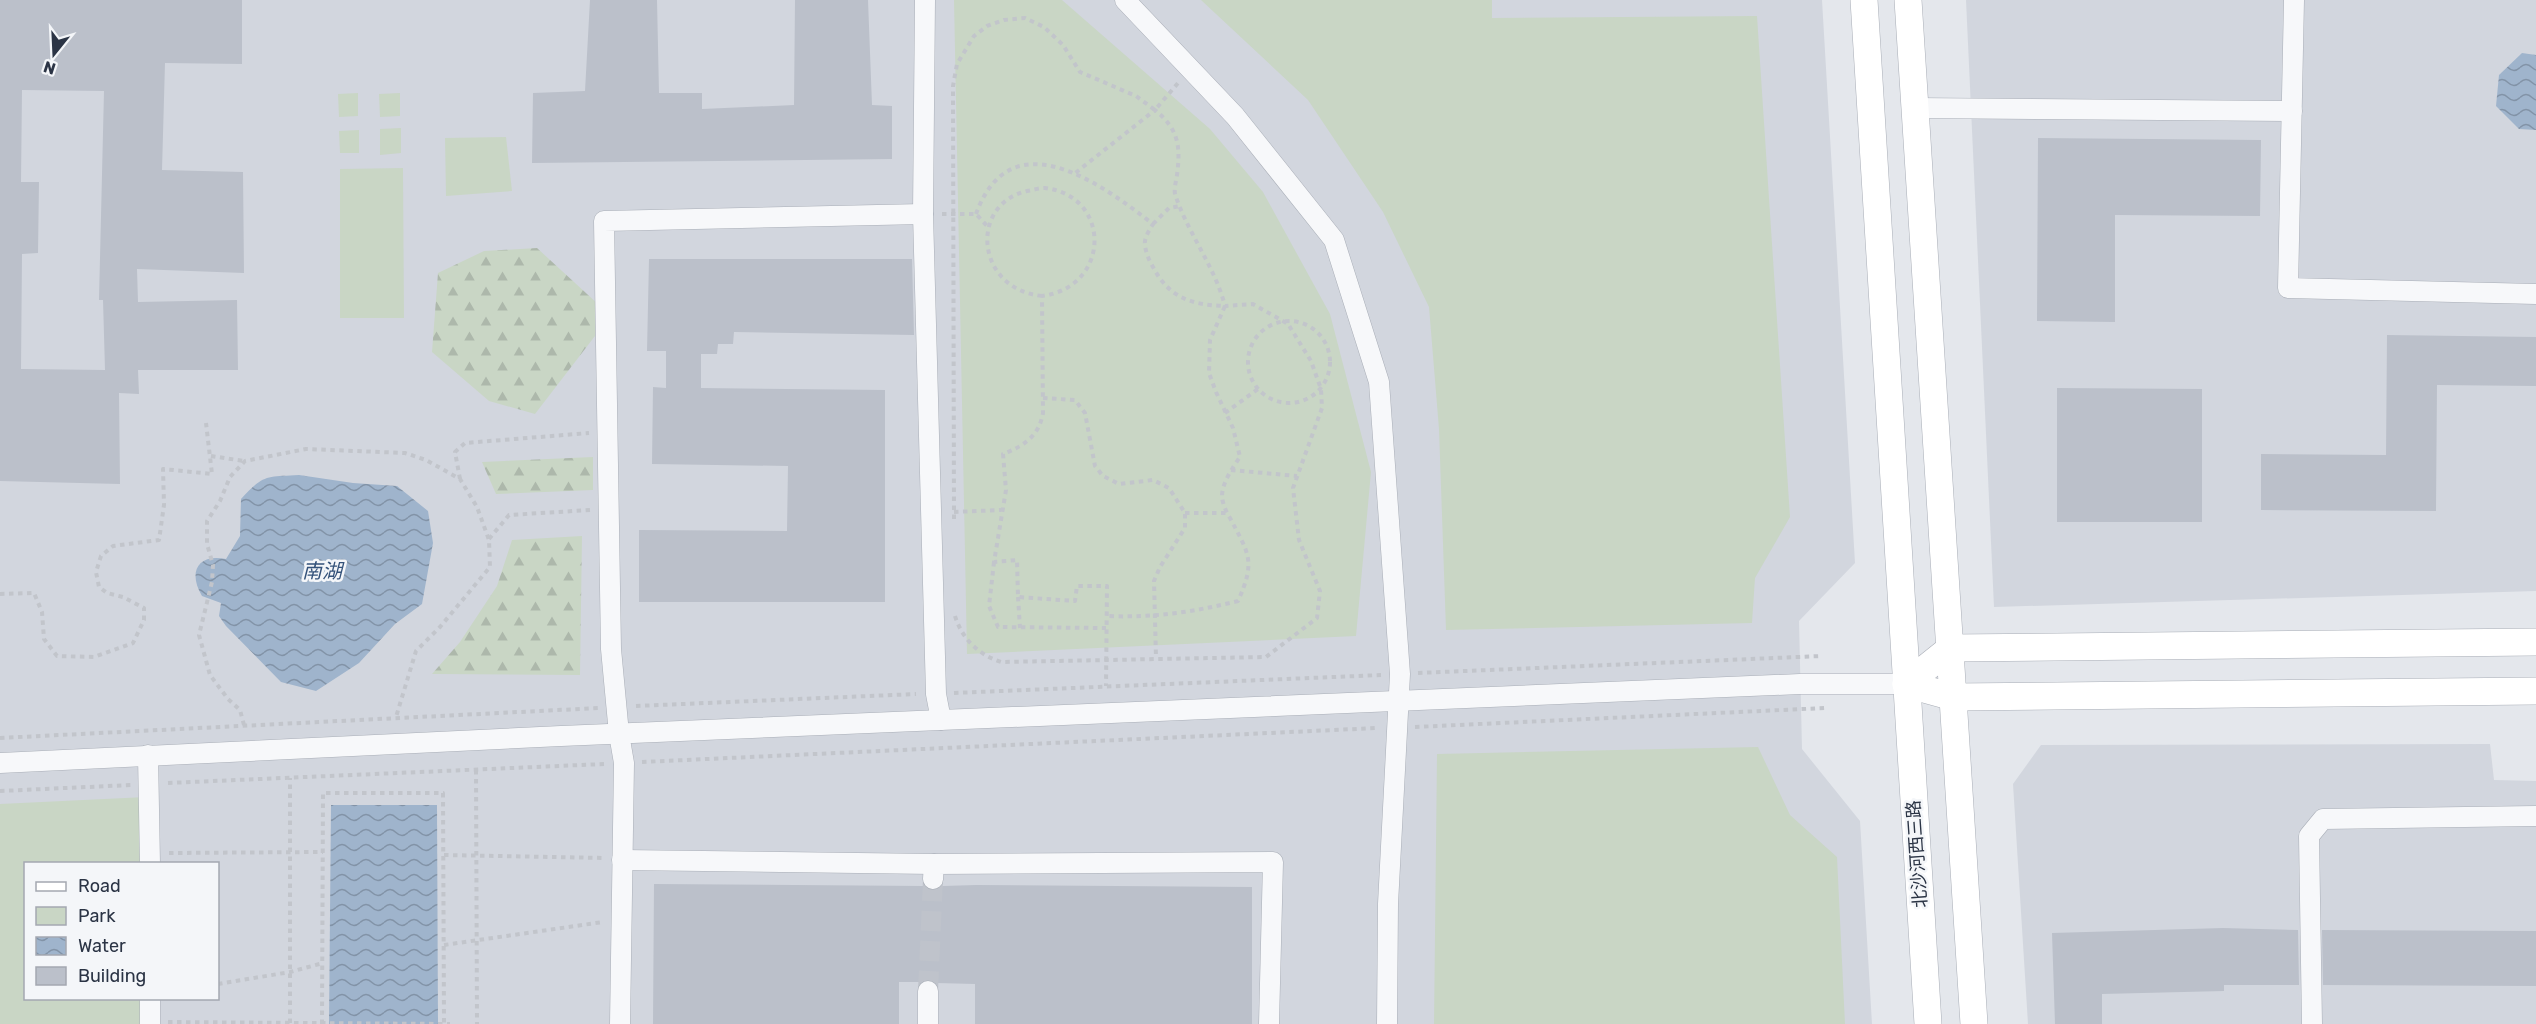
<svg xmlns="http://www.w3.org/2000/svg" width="2536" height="1024" font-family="Rubik,'Noto Sans SC',sans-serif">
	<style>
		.built { fill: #d2d6de; fill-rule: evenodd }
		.green { fill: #c9d6c5 }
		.forest { fill: url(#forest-firs) }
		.water { fill: url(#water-waves) }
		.building { fill: #bbc0ca; fill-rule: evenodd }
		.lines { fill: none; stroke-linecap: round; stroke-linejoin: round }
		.street-tunnel { stroke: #bfc3cb; stroke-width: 20; stroke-dasharray: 20 10; stroke-linecap: butt }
		.street-casing { stroke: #a9aeb7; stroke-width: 21 }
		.secondary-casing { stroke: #a9aeb7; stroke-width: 28 }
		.path { stroke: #c2c5cb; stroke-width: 4; stroke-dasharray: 4.5 4.5; stroke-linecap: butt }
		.street { stroke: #f7f8fa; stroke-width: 20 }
		.secondary { stroke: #fff; stroke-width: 27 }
		.labels { text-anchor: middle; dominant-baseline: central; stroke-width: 5; stroke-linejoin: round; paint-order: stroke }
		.street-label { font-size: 18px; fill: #2b3445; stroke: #f4f6f9 }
		.water-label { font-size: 20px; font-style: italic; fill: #34527a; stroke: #f4f6f9 }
	</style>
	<defs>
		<pattern id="forest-firs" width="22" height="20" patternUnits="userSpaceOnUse" patternTransform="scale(1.5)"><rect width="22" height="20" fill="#c9d6c5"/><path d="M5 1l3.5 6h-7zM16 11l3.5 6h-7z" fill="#adb8ab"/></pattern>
		<pattern id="water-waves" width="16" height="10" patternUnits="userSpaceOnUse" patternTransform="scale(1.5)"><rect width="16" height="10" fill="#9fb4cc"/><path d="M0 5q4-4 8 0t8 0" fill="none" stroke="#8293a7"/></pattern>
	</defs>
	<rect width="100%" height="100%" fill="#e4e7ec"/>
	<g class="built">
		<path d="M0,0H1822L1855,563L1799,621L1802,749L1860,821L1872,1024H0ZM26,864H218V998H26Z"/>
		<path d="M1966,0H2536V591L1994,607Z"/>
		<path d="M2490,744L2494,780L2536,781V1024H2028L2013,784L2041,745Z"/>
	</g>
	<g class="green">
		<path d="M954,0H1062L1210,129L1263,192L1330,314L1371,472L1356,636L967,654Z"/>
		<path d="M1201,0H1492V18L1757,16L1790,517L1755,578L1752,623L1446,630L1439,429L1429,307L1383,212L1308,100Z"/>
		<path d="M358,93V116L339,117L338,94Z"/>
		<path d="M400,93V116L380,117L379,94Z"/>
		<path d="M401,128V153L380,155V129Z"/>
		<path d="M359,130V153H340L339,131Z"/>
		<path d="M506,137L512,191L446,196L445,138Z"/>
		<path d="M403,168L404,318H340V169Z"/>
		<path d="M1758,747L1790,815L1837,857L1845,1024H1434L1437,754Z"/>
		<path d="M146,797L145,863L26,864V998L143,999V1024H0V804Z"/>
	</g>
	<g class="forest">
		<path d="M537,248L599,305L595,336L535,414L489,401L432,352L438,273L484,251Z"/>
		<path d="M593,457V490L496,494L482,462Z"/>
		<path d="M582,536L580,675L432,674L460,642L497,586L512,540Z"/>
	</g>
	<g class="water">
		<path d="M2522,53L2536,55V130L2519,129L2496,106L2499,75Z"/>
		<path d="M299,475L353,483L397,486L428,511L433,543L422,604L395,624L359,663L316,691L281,682L226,626L219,616L221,603L202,596C188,573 197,553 226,559L240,536L241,499C264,474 266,477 299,475Z"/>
		<path d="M331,805H437L438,1024H329Z"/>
	</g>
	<g class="building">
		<path d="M0,0H242V64L165,63L162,170L243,172L244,273L137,269L138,302L237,300L238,370H138L139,394L119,393L120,484L0,481ZM22,90L104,91L99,300H103L105,370L21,369L22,254L38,253L39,182H21Z"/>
		<path d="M590,0H657L659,93H702V109L794,105L795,0H868L872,105L892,106V159L532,163L533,93L585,91Z"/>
		<path d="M2038,138L2261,140L2260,216L2115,215V322L2037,321Z"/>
		<path d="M649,259H912L914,335L734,332L733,344H718L717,354H701V388L885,390V602H639V530L787,531L788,466L652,464L653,387L666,388V351H647Z"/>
		<path d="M2387,335L2536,337V386L2437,385L2436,511L2261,510V454L2386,455Z"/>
		<path d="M2057,388L2202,389V522H2057Z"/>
		<path d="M654,884L924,886L933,891L943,886L976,885L1252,887V1024H975V984L936,983L929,979L920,982H899V1024H653Z"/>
		<path d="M2223,928L2298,930L2299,985H2224V991L2102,994V1024H2055L2052,933Z"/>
		<path d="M2322,930L2536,931V986L2323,985Z"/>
	</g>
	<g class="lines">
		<path class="street-tunnel" d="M928,991L933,879"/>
		<defs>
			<g id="street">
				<path d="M925,0L923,214L936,694L941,720"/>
				<path d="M1125,0L1235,116L1334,240L1379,382L1400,674L1388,904L1387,1024"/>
				<path d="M2294,0L2288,288L2536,294"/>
				<path d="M1915,108L2292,111"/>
				<path d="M148,755L150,864"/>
				<path d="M0,763L561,736L1800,684H1906"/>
				<path d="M622,860L934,864"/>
				<path d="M933,879L934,864L1273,862L1269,1024"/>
				<path d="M150,1024V998"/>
				<path d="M620,1024L624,763L619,734L611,649L604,221L923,214"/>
				<path d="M928,1024V991"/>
				<path d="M2312,1024L2309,836L2323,819L2536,816"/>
			</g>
			<g id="secondary">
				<path d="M1864,0L1928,1024"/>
				<path d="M1908,0L1974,1024"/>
				<path d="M1906,684L1951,648L2536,642"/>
				<path d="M1906,684L1953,697L2536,691"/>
			</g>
		</defs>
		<use href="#street" class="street-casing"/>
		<use href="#secondary" class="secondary-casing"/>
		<g class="path">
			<path d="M942,214H976L989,228"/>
			<path d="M976,214C1011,118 1100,183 1153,224C1150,229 1146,235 1145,241C1144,248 1149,261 1153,267C1169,298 1192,305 1225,306L1210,340L1209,373L1216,392L1233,428L1240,457C1233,467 1222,483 1222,496C1222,502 1226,512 1230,518C1249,554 1256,561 1238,601C1194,612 1153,618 1107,616"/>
			<path d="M1153,224L1169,208L1180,206"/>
			<path d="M1042,296C975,289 969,204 1027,191C1033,190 1039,188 1045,188C1112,196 1111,287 1042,296L1043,413C1039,436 1024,446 1003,454L1006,490L994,562L1017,560L1018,597L1075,601L1077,586H1107L1106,686"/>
			<circle cx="1289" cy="362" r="41"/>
			<path d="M1043,398L1075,400L1085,413L1095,466L1103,476L1119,484L1153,480L1169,488L1185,513V528L1160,567L1154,581L1156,658"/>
			<path d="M1225,413L1258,389"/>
			<path d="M211,456L244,461"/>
			<path d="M1231,470L1297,476"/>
			<path d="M460,479L455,452L465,443L589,433"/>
			<path d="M954,512L1001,510"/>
			<path d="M1185,513H1227"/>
			<path d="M954,519L953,86L957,64L974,36L987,26L1004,20L1025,18L1044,27L1063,45L1080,72L1136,96L1155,110L1178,83"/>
			<path d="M489,539L509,515L590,510"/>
			<path d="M994,562L989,606L998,627L1106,628"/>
			<path d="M0,594L34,593L42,612L44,639L57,656L94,657L133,643L144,620V608L123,597L107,593L99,587L96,572L101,556L113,546L159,540L164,505L163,469L212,474L206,423"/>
			<path d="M1018,597L1020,628"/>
			<path d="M955,616C962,639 979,655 1001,662L1266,657L1317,618L1320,591L1299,540L1293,488L1322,408L1321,389L1311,361L1288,324L1253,304L1225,306C1215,267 1189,235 1176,197C1173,191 1176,182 1177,175C1181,145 1178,129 1155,110L1074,174"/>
			<path d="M1418,673L1822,656"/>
			<path d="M954,693L1381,675"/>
			<path d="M636,706L916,694"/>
			<path d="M244,725L240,710L228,699L210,675L199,635L212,582L213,565L207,544V521L220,501L230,477L245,461L306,449L405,453L426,460L460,479L477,507L489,540L490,567L440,627L416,651L396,717"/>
			<path d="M1415,727L1825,708"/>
			<path d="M0,738L599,708"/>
			<path d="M642,762L1377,728"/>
			<path d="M476,770L477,1024"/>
			<path d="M168,783L604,764"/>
			<path d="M0,791L131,785"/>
			<path d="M169,853L323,852"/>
			<path d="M444,855L605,858"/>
			<path d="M444,945L603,922"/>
			<path d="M218,984L290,972L323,963"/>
			<path d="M168,1022L450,1024"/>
			<path d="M290,1023V778"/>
			<path d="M322,1024L323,793H443L444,1024"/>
		</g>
		<use href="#street" class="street"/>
		<use href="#secondary" class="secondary"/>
	</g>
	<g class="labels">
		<g class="street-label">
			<text transform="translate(1917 854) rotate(-94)">北沙河西三路</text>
		</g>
		<g class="water-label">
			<text x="322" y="571">南湖</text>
		</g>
	</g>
	<rect x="24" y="862" width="195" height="138" fill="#f4f6f9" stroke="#a4a8b1" stroke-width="1.5"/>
	<rect x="36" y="882" width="30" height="9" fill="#ffffff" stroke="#a4a8b1" stroke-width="1.5"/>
	<text x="78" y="892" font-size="18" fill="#2b3445">Road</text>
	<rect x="36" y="907" width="30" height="18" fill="#c9d6c5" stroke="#a4a8b1" stroke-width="1.5"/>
	<text x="78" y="922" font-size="18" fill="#2b3445">Park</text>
	<rect x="36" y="937" width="30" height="18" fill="url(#water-waves)" stroke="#a4a8b1" stroke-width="1.5"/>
	<text x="78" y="952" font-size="18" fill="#2b3445">Water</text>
	<rect x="36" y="967" width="30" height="18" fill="#bbc0ca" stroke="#a4a8b1" stroke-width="1.5"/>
	<text x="78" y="982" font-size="18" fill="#2b3445">Building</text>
	<g transform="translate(54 54) rotate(198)" stroke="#f4f6f9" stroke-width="4.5" paint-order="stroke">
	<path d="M0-4.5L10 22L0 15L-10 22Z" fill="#2b3445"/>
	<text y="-9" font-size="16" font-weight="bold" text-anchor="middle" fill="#2b3445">N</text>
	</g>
</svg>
